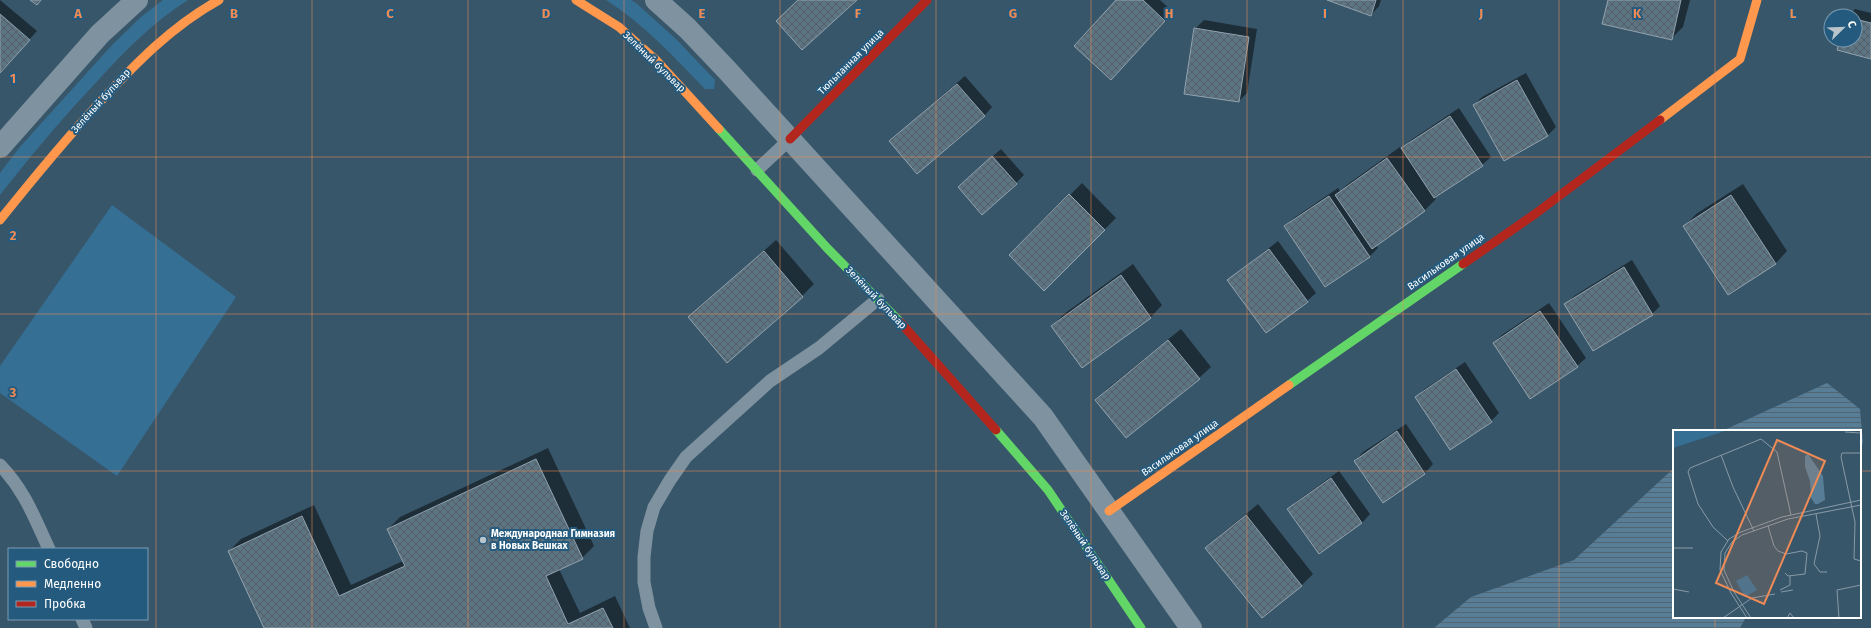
<svg xmlns="http://www.w3.org/2000/svg" width="1871" height="628" font-family="'Fira Sans',sans-serif">
	<style>
		.green { fill: #356f94 }
		.water { fill: url(#water-rules) }
		.shadow { fill: #0007 }
		.building { fill: url(#building-cross-hatch); stroke: #91a3af }
		.lines { fill: none; stroke-linecap: round; stroke-linejoin: round }
		.lane { stroke: #7e92a0; stroke-width: 13 }
		.street { stroke: #7e92a0; stroke-width: 22 }
		.fast { stroke: #63d668; stroke-width: 9 }
		.slow { stroke: #ff974d; stroke-width: 9 }
		.jam { stroke: #b3261e; stroke-width: 9 }
		.grid { fill: none; stroke: #ef8b55; stroke-width: 1; stroke-opacity: 0.55 }
		.poi-dot { fill: #b9c4cb; stroke: #245a7e; stroke-width: 1.5 }
		.labels { text-anchor: middle; dominant-baseline: central; stroke-width: 4; stroke-linejoin: round; paint-order: stroke }
		.street-label { font-size: 10px; fill: #fff; stroke: #245a7e }
		.poi-label { font-size: 10px; font-weight: bold; fill: #fff; stroke: #245a7e; text-anchor: start }
		.inset-road { fill: none; stroke: #889aa6; stroke-width: 1 }
		.view { fill: #ef8b55; fill-opacity: 0.15; stroke: #ef8b55; stroke-width: 2 }
		.inset-edge { fill: none; stroke: #fff; stroke-width: 2 }
		.grid-label { font-size: 13px; text-anchor: middle; font-weight: bold; fill: #ef8b55; stroke: #245a7e; stroke-width: 4; stroke-linejoin: round; paint-order: stroke }
	</style>
	<defs>
		<pattern id="water-rules" width="6" height="5" patternUnits="userSpaceOnUse"><rect width="6" height="5" fill="#587e97"/><path d="M0 2.5h6" fill="none" stroke="#526572"/></pattern>
		<pattern id="building-cross-hatch" width="8" height="8" patternUnits="userSpaceOnUse"><rect width="8" height="8" fill="#5d7483"/><path d="M0 0l8 8M0 8l8-8" fill="none" stroke="#545e65"/></pattern>
	</defs>
	<rect width="100%" height="100%" fill="#38566a"/>
	<g class="green">
		<path d="M163,0H188C150,24 121,55 91,88C59,122 29,158 0,195V173L19,148L112,45L141,17Z"/>
		<path d="M606,0H631L636,3L676,39L715,80L714,89H705C674,57 644,24 606,0Z"/>
		<path d="M112,205L236,297L117,476L0,393V366Z"/>
	</g>
	<g class="water">
		<path d="M1827,383L1860,409L1863,443L1860,447V431H1722Z"/>
		<path d="M1674,468V617H1746L1740,628H1434L1471,597L1574,560Z"/>
	</g>
	<g class="shadow">
		<path d="M0,0L37,31L0,72Z"/>
		<path d="M1118,0H1160L1173,12L1119,71Z"/>
		<path d="M1330,0H1381L1379,6L1371,15Z"/>
		<path d="M1609,0H1690L1683,27L1671,39Z"/>
		<path d="M1855,9L1871,13V58L1841,40H1855V16H1848Z"/>
		<path d="M1204,20L1257,29L1247,93L1239,101L1195,29Z"/>
		<path d="M1526,73L1556,127L1548,135L1504,160L1474,105L1482,97Z"/>
		<path d="M965,76L992,107L984,116L899,133Z"/>
		<path d="M1459,108L1491,157L1482,165L1435,197L1436,199L1424,211L1376,245L1378,248L1370,256L1326,285L1285,226L1294,218L1338,188L1340,191L1348,184L1400,147L1401,149L1411,140Z"/>
		<path d="M1001,149L1024,175L1016,183L967,179Z"/>
		<path d="M1082,183L1116,218L1044,290L1010,255Z"/>
		<path d="M1743,184L1787,251L1776,263L1728,294L1685,226L1696,214Z"/>
		<path d="M776,240L814,284L802,296L689,317Z"/>
		<path d="M1278,241L1316,293L1307,301L1266,331L1228,280Z"/>
		<path d="M1632,260L1660,306L1652,314L1566,304L1574,296Z"/>
		<path d="M1133,264L1162,305L1151,317L1082,367L1052,326L1064,314Z"/>
		<path d="M1549,303L1586,358L1577,366L1494,343L1502,335Z"/>
		<path d="M1181,329L1211,367L1199,378L1096,400L1108,388Z"/>
		<path d="M1465,362L1499,413L1491,421L1416,397L1425,389Z"/>
		<path d="M1406,424L1433,464L1425,473L1383,501L1355,461L1363,452Z"/>
		<path d="M548,448L594,546L582,558L559,569L580,613L615,596L630,628H265L229,551L241,539L314,505L351,585L403,561L388,529L400,517Z"/>
		<path d="M1339,471L1370,514L1362,523L1288,509L1297,501Z"/>
		<path d="M1258,504L1313,574L1302,585L1262,617L1207,548L1219,536Z"/>
	</g>
	<g class="building">
		<path d="M30,0H41L37,5Z"/>
		<path d="M798,0H857L802,50L776,21Z"/>
		<path d="M1116,0H1143L1165,21L1111,80L1074,46Z"/>
		<path d="M1327,0H1376L1371,16Z"/>
		<path d="M1608,0H1681L1672,40L1602,24Z"/>
		<path d="M0,14L30,40L0,73Z"/>
		<path d="M1855,19L1871,23V59L1837,50L1840,40H1855Z"/>
		<path d="M1194,28L1249,37L1239,102L1184,94Z"/>
		<path d="M1517,80L1548,136L1504,161L1473,105Z"/>
		<path d="M957,84L985,116L917,174L889,141Z"/>
		<path d="M1450,116L1483,166L1434,198L1401,148Z"/>
		<path d="M992,156L1017,184L982,215L958,187Z"/>
		<path d="M1387,158L1425,211L1372,249L1335,195Z"/>
		<path d="M1069,194L1105,230L1044,291L1009,255Z"/>
		<path d="M1731,195L1776,264L1728,295L1683,226Z"/>
		<path d="M1329,196L1370,257L1325,287L1284,226Z"/>
		<path d="M1269,249L1308,302L1266,333L1227,280Z"/>
		<path d="M764,251L803,297L727,363L688,317Z"/>
		<path d="M1624,267L1653,315L1593,351L1564,304Z"/>
		<path d="M1121,275L1151,318L1082,368L1051,326Z"/>
		<path d="M1540,311L1578,367L1530,399L1493,343Z"/>
		<path d="M1168,340L1200,379L1126,438L1095,400Z"/>
		<path d="M1456,369L1492,422L1450,450L1415,397Z"/>
		<path d="M1397,431L1425,474L1383,503L1354,461Z"/>
		<path d="M536,459L583,559L546,576L568,624L603,608L613,628H264L228,551L302,516L339,596L405,566L387,529Z"/>
		<path d="M1331,478L1362,523L1319,554L1287,509Z"/>
		<path d="M1246,515L1302,586L1262,618L1205,548Z"/>
	</g>
	<g class="lines">
		<g class="lane">
			<path d="M757,170L790,139"/>
			<path d="M0,465C25,491 34,517 49,549"/>
			<path d="M82,619L86,628"/>
			<path d="M656,628L649,608L644,582V557L647,531L654,507L670,480L686,457L770,381L819,348L878,299"/>
		</g>
		<g class="street">
			<path d="M656,0L687,28L726,69L1043,417L1191,628"/>
			<path d="M0,147L100,34L137,0"/>
		</g>
		<g class="fast">
			<path d="M719,129L828,249L900,322"/>
			<path d="M1289,385L1463,264"/>
			<path d="M996,430L1048,490L1141,628"/>
		</g>
		<g class="slow">
			<path d="M576,0L619,27L656,60L719,129"/>
			<path d="M1660,120L1740,59L1757,0"/>
			<path d="M0,220C32,180 65,140 100,102C136,63 172,26 219,0"/>
			<path d="M1109,511L1289,385"/>
		</g>
		<g class="jam">
			<path d="M790,139L927,0"/>
			<path d="M1463,264L1535,214L1660,120"/>
			<path d="M900,322L996,430"/>
		</g>
	</g>
	<path class="grid" d="M156,0V628M312,0V628M468,0V628M624,0V628M780,0V628M936,0V628M1091,0V628M1247,0V628M1403,0V628M1559,0V628M1715,0V431M0,157H1871M0,314H1871M0,471H1674M1860,471H1871M1715,617V628"/>
	<circle class="poi-dot" cx="483" cy="540" r="4"/>
	<g class="labels">
		<g class="street-label">
			<text transform="translate(654 62) rotate(44)">Зелёный бульвар</text>
			<text transform="translate(851 62) rotate(-45)">Тюльпанная улица</text>
			<text transform="translate(101 101) rotate(-48)">Зелёный бульвар</text>
			<text transform="translate(1446 262) rotate(-35)">Васильковая улица</text>
			<text transform="translate(876 298) rotate(46)">Зелёный бульвар</text>
			<text transform="translate(1180 448) rotate(-35)">Васильковая улица</text>
			<text transform="translate(1085 545) rotate(56)">Зелёный бульвар</text>
		</g>
		<g class="poi-label">
			<text x="491" y="534">Международная Гимназия<tspan x="491" dy="12">в Новых Вешках</tspan></text>
		</g>
	</g>
	<g transform="translate(1673 430)">
		<rect width="188" height="188" fill="#38566a"/>
		<path d="M74,145L84,160L72,167L63,151Z" fill="#356f94"/>
		<path d="M0,0H55L0,18Z" fill="#356f94"/>
		<path d="M135,24L150,46L152,70L145,74H142L138,68L137,51L132,37V26Z" fill="#587e97"/>
		<path class="inset-road" d="M172,2L188,3M188,23H169L168,27L182,92L181,129L188,131M48,25L60,57L81,101M143,84L147,106L141,134L147,142H154M95,96L101,116L105,121L113,124L129,121L134,123L132,144L115,146L112,143M55,111L40,97L25,74L15,42L17,38L88,9L104,22L118,85M0,118H20M0,159L16,162M107,160L117,155V146M108,162L120,160M50,188L79,168L102,164M74,188L58,163L47,140L48,122L56,109L68,102L109,87L188,70M78,188L61,162L51,140L52,123L59,112L69,105L115,89L188,75M114,188L117,183L121,188M166,188L164,160L188,155"/>
		<path class="view" d="M104,10L152,31L91,174L43,153Z"/>
		<rect width="188" height="188" class="inset-edge"/>
	</g>
	<g class="grid-label">
		<text x="78" y="18">A</text>
		<text x="234" y="18">B</text>
		<text x="390" y="18">C</text>
		<text x="546" y="18">D</text>
		<text x="702" y="18">E</text>
		<text x="858" y="18">F</text>
		<text x="1013" y="18">G</text>
		<text x="1169" y="18">H</text>
		<text x="1325" y="18">I</text>
		<text x="1481" y="18">J</text>
		<text x="1637" y="18">K</text>
		<text x="1793" y="18">L</text>
		<text x="13" y="83">1</text>
		<text x="13" y="240">2</text>
		<text x="13" y="397">3</text>
	</g>
	<rect x="8" y="548" width="140" height="72" fill="#245a7e" stroke="#7c9cb2"/>
	<rect x="16" y="561" width="20" height="6" fill="#63d668" stroke="#7c9cb2"/>
	<text x="44" y="568" font-size="12" fill="#ffffff">Свободно</text>
	<rect x="16" y="581" width="20" height="6" fill="#ff974d" stroke="#7c9cb2"/>
	<text x="44" y="588" font-size="12" fill="#ffffff">Медленно</text>
	<rect x="16" y="601" width="20" height="6" fill="#b3261e" stroke="#7c9cb2"/>
	<text x="44" y="608" font-size="12" fill="#ffffff">Пробка</text>
	<g transform="translate(1843 28) rotate(67)"><circle r="19" fill="#245a7e" stroke="#7c9cb2"/>
	<path d="M0-3L7 15L0 10L-7 15Z" fill="#b9c4cb"/>
	<text y="-6" font-size="11" font-weight="bold" text-anchor="middle" fill="#ffffff">С</text>
	</g>
</svg>
